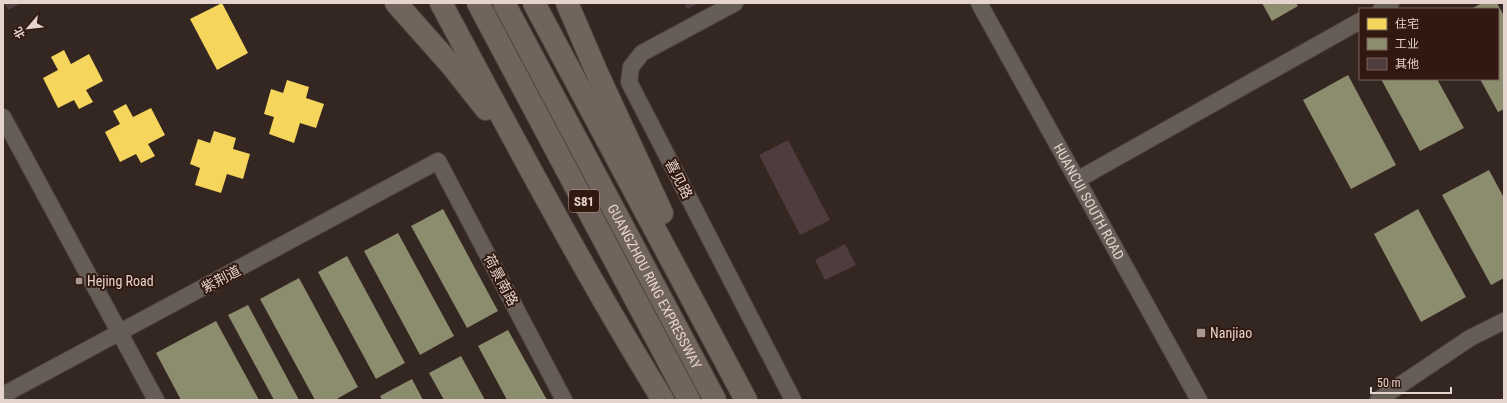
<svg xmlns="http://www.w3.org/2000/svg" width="1507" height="403" font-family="'Roboto Condensed','Noto Sans SC',sans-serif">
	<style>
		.homes { fill: #f6d55c }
		.industry { fill: #8c8c6e }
		.building { fill: #4f3c3f }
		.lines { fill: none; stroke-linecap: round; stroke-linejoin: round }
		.minor-casing { stroke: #4f433e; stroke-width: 18 }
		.highway-casing { stroke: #4f433e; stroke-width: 24 }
		.minor { stroke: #675d57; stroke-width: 16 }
		.highway { stroke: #70645d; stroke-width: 22 }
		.poi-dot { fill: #a79791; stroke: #311910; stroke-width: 1.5 }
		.labels { text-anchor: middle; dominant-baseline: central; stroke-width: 4; stroke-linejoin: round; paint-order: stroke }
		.shield { fill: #311910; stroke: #af9c94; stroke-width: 1 }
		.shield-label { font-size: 13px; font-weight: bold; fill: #e5d4cd }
		.street-label { font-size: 14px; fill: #e5d4cd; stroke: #311910 }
		.poi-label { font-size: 14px; fill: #e5d4cd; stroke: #311910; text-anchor: start }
	</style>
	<rect width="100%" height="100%" fill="#342621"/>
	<g class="homes">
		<path d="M222,3L248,53L217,70L190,19Z"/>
		<path d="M64,50L71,64L89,54L103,81L86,90L93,102L79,109L74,100L58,108L43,78L58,70L51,57Z"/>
		<path d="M287,80L309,87L306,98L324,104L316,128L300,123L294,143L269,134L274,117L264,114L271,89L283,93Z"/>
		<path d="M126,104L133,117L151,108L165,135L148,144L155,156L141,163L136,154L120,162L105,132L120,124L113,111Z"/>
		<path d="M214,131L236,138L233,149L250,154L243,179L227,174L221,193L195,185L200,168L190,164L198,139L210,143Z"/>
	</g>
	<g class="industry">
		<path d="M1262,3H1296L1298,6L1272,21Z"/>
		<path d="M1482,3H1497L1504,16V109L1498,112L1480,79H1498V9H1471Z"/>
		<path d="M1348,75L1396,165L1351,189L1303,100Z"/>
		<path d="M1381,79H1437L1464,128L1420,151Z"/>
		<path d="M1489,170L1504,198V278L1491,285L1442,195Z"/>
		<path d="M443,209L498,311L467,328L411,226Z"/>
		<path d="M1418,209L1466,297L1421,322L1374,234Z"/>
		<path d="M398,233L454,336L420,355L364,251Z"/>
		<path d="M347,256L405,363L376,379L318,272Z"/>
		<path d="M299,278L358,387L335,400H315L260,299Z"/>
		<path d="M248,305L299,400H274L228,315Z"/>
		<path d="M216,321L259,400H181L156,353Z"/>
		<path d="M508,330L547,400H507L478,346Z"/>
		<path d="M461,356L485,400H444L429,373Z"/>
		<path d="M412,379L423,400H382L380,396Z"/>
	</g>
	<g class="building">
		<path d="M4,3H22L8,10Z"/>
		<path d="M684,3H699L687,9Z"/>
		<path d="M788,140L830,220L800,235L759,155Z"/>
		<path d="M845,244L856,265L825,280L815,260Z"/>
	</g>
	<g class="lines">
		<defs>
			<g id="minor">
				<path d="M735,3L642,53L631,67L629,82L793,400"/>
				<path id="s1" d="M979,3L1199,400"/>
				<path d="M1381,9L1391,3"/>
				<path d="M3,117L156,400"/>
				<path d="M1077,180L1360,21"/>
				<path d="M3,395L438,161L564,400"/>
				<path d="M1378,400L1470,338L1504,321"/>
			</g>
			<g id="highway">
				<path d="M396,3L452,66L486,109"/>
				<path d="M441,3C512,136 584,272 663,400"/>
				<path d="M478,3L689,400"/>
				<path id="s2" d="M504,3L715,400"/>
				<path d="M534,3L746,400"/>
				<path d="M567,3L598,75L662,213"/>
			</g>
		</defs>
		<use href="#minor" class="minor-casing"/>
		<use href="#highway" class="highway-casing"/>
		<use href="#minor" class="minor"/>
		<use href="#highway" class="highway"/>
	</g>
	<g class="poi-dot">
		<rect x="75" y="277" width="8" height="8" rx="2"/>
		<rect x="1196" y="328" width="10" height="10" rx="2"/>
	</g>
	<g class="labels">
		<rect class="shield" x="569" y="190" width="30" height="22" rx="3"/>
		<g class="shield-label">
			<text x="584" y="201">S81</text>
		</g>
		<g class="street-label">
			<text transform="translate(679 179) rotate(63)">喜见路</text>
			<text stroke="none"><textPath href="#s1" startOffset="227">HUANCUI SOUTH ROAD</textPath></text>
			<text transform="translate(221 279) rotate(-28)">紫荆道</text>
			<text transform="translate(501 280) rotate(62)">荷景南路</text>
			<text stroke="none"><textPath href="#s2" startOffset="321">GUANGZHOU RING EXPRESSWAY</textPath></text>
		</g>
		<g class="poi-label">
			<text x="87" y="281">Hejing Road</text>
			<text x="1210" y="333">Nanjiao</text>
		</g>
	</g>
	<rect width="1507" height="403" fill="none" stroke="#e5d4cd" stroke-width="8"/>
	<rect x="1359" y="8" width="140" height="72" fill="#311910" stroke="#79645c"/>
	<rect x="1367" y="18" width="20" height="12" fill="#f6d55c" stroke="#79645c"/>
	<text x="1395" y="28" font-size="12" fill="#e5d4cd">住宅</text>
	<rect x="1367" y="38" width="20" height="12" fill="#8c8c6e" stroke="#79645c"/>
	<text x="1395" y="48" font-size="12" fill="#e5d4cd">工业</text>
	<rect x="1367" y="58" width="20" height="12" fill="#4f3c3f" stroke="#79645c"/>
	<text x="1395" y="68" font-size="12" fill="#e5d4cd">其他</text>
	<g transform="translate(28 28) rotate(242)" stroke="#311910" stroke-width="3" paint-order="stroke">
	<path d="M0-3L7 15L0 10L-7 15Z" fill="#e5d4cd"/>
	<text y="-6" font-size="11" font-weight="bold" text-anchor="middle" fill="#e5d4cd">北</text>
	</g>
	<path d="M1371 387v6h80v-6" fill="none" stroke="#e5d4cd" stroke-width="2"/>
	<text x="1377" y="387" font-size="12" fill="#e5d4cd" stroke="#311910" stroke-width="3" paint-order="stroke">50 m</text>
</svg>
